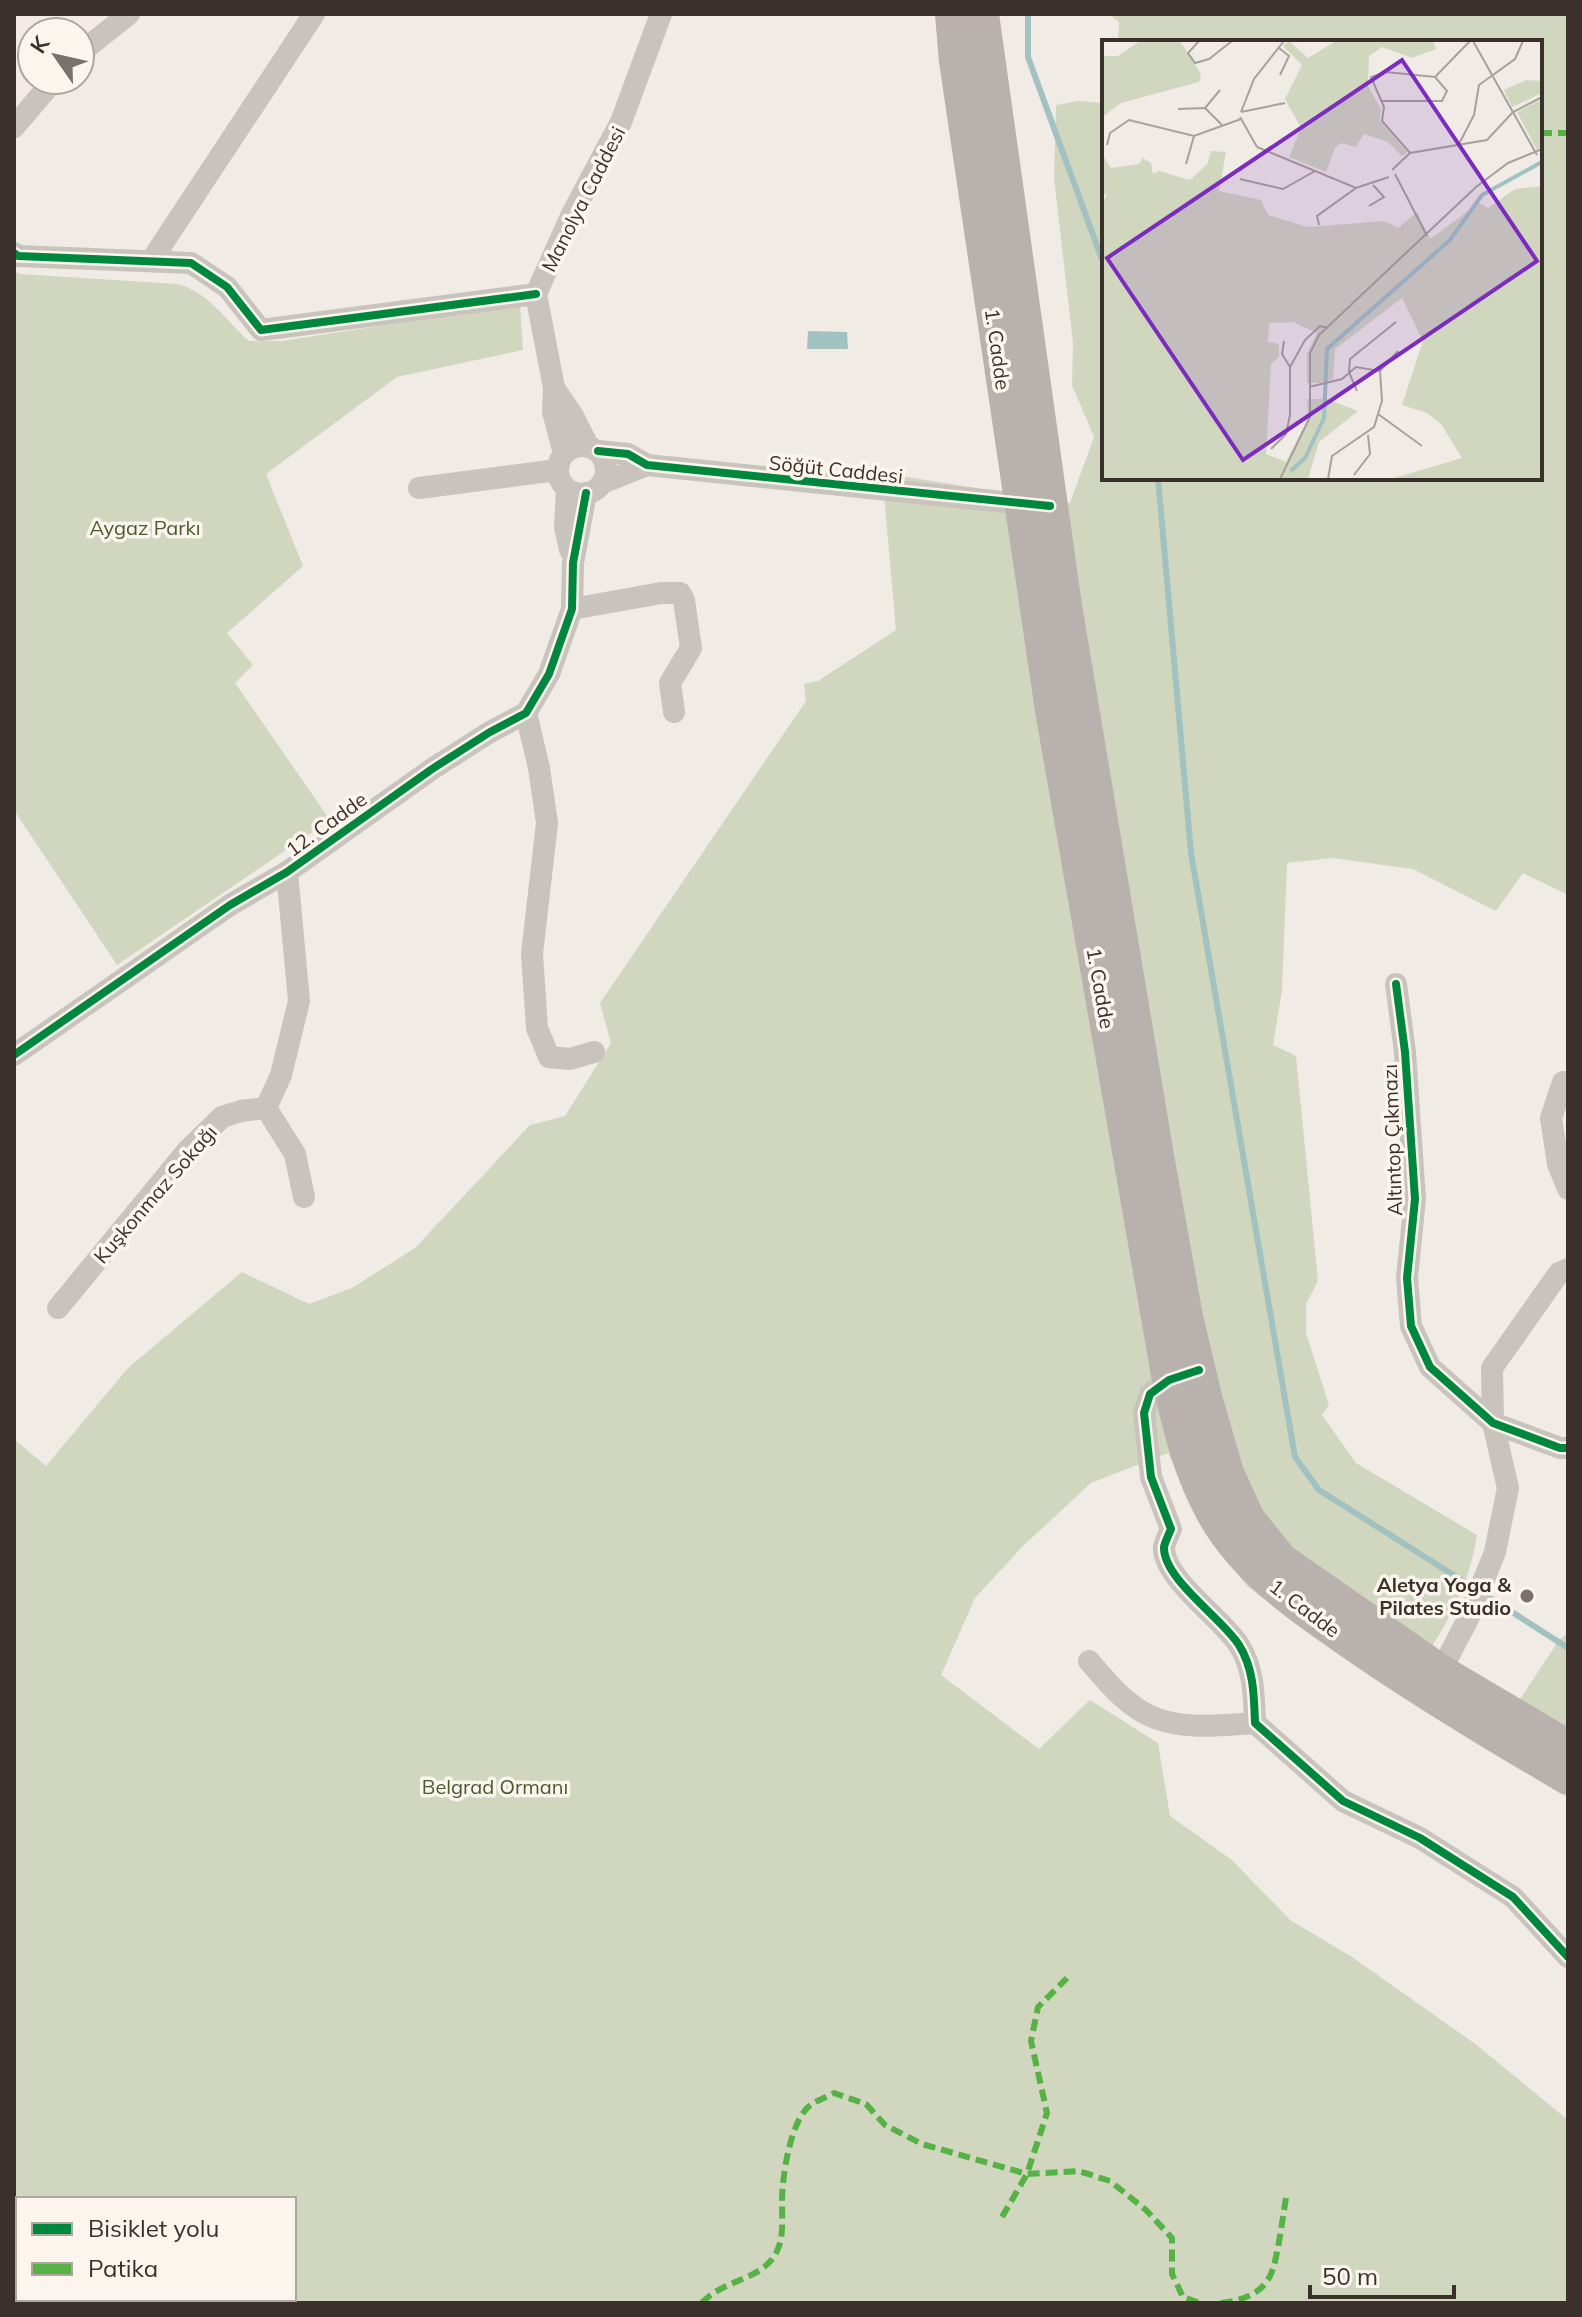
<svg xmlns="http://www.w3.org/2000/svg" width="1582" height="2317" font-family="Mulish,sans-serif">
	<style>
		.green { fill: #d1d6bf; fill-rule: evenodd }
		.water { fill: #a1c2c1 }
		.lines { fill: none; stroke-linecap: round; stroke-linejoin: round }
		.stream { stroke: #a1c2c1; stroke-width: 6 }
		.minor { stroke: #c9c3be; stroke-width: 22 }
		.primary { stroke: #b8b1ad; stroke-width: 34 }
		.quiet { stroke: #57b246; stroke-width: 6; stroke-dasharray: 12 6; stroke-linecap: butt }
		.cycleway-casing { stroke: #fbf5ee; stroke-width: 13 }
		.cycleway { stroke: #00873e; stroke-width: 8 }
		.poi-dot { fill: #7a716c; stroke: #fbf5ee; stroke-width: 3 }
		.labels { text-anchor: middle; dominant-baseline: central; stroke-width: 7; stroke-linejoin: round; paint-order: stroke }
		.street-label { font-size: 20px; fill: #3b302b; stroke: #fbf5ee }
		.park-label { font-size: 20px; fill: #4a5a2e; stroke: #fbf5ee }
		.poi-label { font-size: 20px; font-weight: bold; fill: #3b302b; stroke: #fbf5ee; text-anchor: end }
		.inset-river { fill: none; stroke: #a1c2c1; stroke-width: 4 }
		.inset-road { fill: none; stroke: #a8a09b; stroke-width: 2 }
		.view { fill: #7b2cbf; fill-opacity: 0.15; stroke: #7b2cbf; stroke-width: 4 }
		.inset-edge { fill: none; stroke: #3b302b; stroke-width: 4 }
	</style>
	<rect width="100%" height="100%" fill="#f0ebe5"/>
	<g class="green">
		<path d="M1109,14H1568V895L1523,873L1496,911L1413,869L1332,858L1287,863L1282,990L1273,1045L1296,1056L1318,1281L1306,1304V1333L1329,1405L1322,1415L1356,1463L1477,1535C1467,1599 1437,1640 1401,1692L1339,1655L1247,1586L1225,1558L1194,1509L1168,1453L1091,1483L1023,1546L975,1598L941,1675L1039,1749L1090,1700L1158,1743L1170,1816L1232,1860L1290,1920L1352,1957L1474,2043L1568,2120V2303H14V1439L46,1466L128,1368L242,1272L309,1304L352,1288L415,1248L530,1125L565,1116L611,1043L600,1003L806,701L804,684L818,681L896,630L882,473L1070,503L1094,437L1072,385L1073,343L1054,178L1056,105L1078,101L1103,103L1104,100V478H1540V42H1118L1119,22ZM18,2199H294V2299H18Z"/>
		<path d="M14,271L20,274L177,284C208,291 226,321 249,341H282L520,304L523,350L397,377L266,474L303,566L227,633L253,665L235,683L330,820L117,965L14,810Z"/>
		<path d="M1568,1633V1796L1488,1748L1559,1640Z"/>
	</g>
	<path class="water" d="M808,331L847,332L848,349H807Z"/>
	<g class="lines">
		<g class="stream">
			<path d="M1028,14V57L1104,265"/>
			<path d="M1158,478L1191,853L1295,1457L1319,1490L1474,1588"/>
			<path d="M1484,1594L1568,1648"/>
		</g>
		<g class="minor">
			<path d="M80,53L129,14"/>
			<path d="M14,127L54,80"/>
			<path d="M14,253L18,256L191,263L227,287L261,330L536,294"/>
			<path d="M151,261L314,14"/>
			<path d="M554,388L573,416L588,446"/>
			<circle cx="582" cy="470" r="24"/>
			<path d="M598,451L628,454L647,465L1033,505"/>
			<path d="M564,453L553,412L554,388L536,294L572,214L621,122L661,14"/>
			<path d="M602,483L647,465"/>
			<path d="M419,488L557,470"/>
			<path d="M567,489L565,527L570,550"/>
			<path d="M572,609L661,593H680L684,600L691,648L670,683L674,712"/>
			<path d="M526,713L539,768L547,823L532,954L537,1028L549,1057L570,1059L594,1052"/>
			<path d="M1396,984L1405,1052L1415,1199L1407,1278L1411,1326L1430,1367L1493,1423L1560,1448H1568"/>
			<path d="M14,1055L230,905L287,872L432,769L490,732L526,713L549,674L572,609L573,563L586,493"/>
			<path d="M1563,1082L1551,1118L1558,1164L1568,1189"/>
			<path d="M266,1108L295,1154L304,1197"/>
			<path d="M58,1308L187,1151L222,1117L241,1111L266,1108L281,1075L299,1001L287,872"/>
			<path d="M1180,1376L1169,1380L1150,1394L1144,1413L1151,1477L1171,1529C1169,1534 1165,1542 1164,1547C1163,1579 1222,1618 1239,1645C1254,1669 1254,1696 1255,1723L1343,1801L1420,1838L1513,1897L1568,1957"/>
			<path d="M1089,1661C1107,1682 1128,1708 1155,1718C1186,1730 1223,1725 1255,1723"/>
			<path d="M1436,1680L1469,1617L1495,1552L1508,1488L1493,1423L1492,1368L1559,1273L1568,1269"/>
		</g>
		<g class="primary">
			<path d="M952,14L956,61L1052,710L1169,1380C1179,1426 1190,1472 1213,1513C1246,1572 1302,1608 1355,1645C1424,1693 1496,1736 1568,1778"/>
			<path d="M982,14L1065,606L1157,1156L1186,1317L1205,1397L1227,1473L1248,1519L1281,1560L1440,1671L1568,1747"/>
		</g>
		<g class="quiet">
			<path d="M1540,133H1568"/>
			<path d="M1002,2217L1027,2174L1047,2113L1031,2041L1038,2007L1067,1978"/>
			<path d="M702,2303C723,2279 763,2281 777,2251C784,2237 782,2218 782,2202C782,2178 790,2118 812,2104C818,2100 827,2097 834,2093L866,2104L885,2125L922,2144L1027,2174L1079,2171L1110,2181L1146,2210L1172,2238V2274L1183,2297L1199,2303"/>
			<path d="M1221,2303C1239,2301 1261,2295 1270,2276C1278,2261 1283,2212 1287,2193"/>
		</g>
		<defs>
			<g id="cycleway">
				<path d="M14,253L18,256L191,263L227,287L261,330L536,294"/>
				<path d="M598,451L628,454L647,465L1050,506"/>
				<path d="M1396,984L1405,1052L1415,1199L1407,1278L1411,1326L1430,1367L1493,1423L1560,1448H1568"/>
				<path d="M14,1055L230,905L287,872L432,769L490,732L526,713L549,674L572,609L573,563L586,493"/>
				<path d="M1199,1370L1169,1380L1150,1394L1144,1413L1151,1477L1171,1529C1169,1534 1165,1542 1164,1547C1163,1579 1222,1618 1239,1645C1254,1669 1254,1696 1255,1723L1343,1801L1420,1838L1513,1897L1568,1957"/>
			</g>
		</defs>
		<use href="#cycleway" class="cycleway-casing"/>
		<use href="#cycleway" class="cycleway"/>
	</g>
	<circle class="poi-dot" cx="1527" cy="1596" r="8"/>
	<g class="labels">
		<g class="street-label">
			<text transform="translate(583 199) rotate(-63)">Manolya Caddesi</text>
			<text transform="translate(998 349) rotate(82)">1. Cadde</text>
			<text transform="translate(836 469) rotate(6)">Söğüt Caddesi</text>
			<text transform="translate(326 824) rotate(-36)">12. Cadde</text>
			<text transform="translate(1101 988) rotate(80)">1. Cadde</text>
			<text transform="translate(1392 1140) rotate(-92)">Altıntop Çıkmazı</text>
			<text transform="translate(155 1194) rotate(-49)">Kuşkonmaz Sokağı</text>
			<text transform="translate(1305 1608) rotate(37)">1. Cadde</text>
		</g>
		<g class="park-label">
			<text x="145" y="527">Aygaz Parkı</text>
			<text x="495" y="1786">Belgrad Ormanı</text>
		</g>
		<g class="poi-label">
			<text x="1511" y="1584">Aletya Yoga &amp;<tspan x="1511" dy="23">Pilates Studio</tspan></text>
		</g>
	</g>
	<g transform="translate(1102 40)">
		<rect width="440" height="440" fill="#f0ebe5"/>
		<path d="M38,1H78L99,34L97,42L19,63L0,77V16H16ZM187,1L206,18L234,1H331L334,9L310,18L280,7L267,16L266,46L279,69L278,81L305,112L300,116L286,102L262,94L254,107L239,103L233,108L224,132L187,117L199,88L183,59L200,25L181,6ZM424,40L440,41V53L410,67L402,50ZM440,59V107L435,110L415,72ZM109,111L124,112L117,151L159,160L166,175L206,187L282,181L296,188L315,172L328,199L377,163L386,168L413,149L440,146V439H289L360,418L339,384L325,373L300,365L321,301L300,258L233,309L231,339L218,343H205V314L215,293L191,282L167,283L166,302L177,304V317L169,324L164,414L184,422L206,378L205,359H225L256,371L217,402L206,439H0V167L5,153L0,156V114L9,128L37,124L41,118L49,123L51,134L57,131L88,140L106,123Z" fill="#d1d6bf"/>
		<path class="inset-river" d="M189,431L203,418L222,378L225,309L348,200L380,155L440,122"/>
		<path class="inset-road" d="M97,1L86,13L93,23L107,19L130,1M371,1L435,115M177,8L187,16L178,35M118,50L103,68L120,85M280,61H340L345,51L333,37M76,69L103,68M139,72L152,39L182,1M139,72L183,63M138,77L155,107M357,104L372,75L377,45L413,19L421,1M5,105L8,93L27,80L92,96L139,79M155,107L254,148L287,137M308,113L280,81L282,67L269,37L284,32L333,37L368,1M84,124L92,96M290,130L308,113L385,100L411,72L440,57M293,134L325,196M138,139L181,149L213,131M267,166L282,157L271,145M217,185L215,176L254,148M182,301L180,314L188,327M278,331L296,311M207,347L240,339L254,327L278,331L280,361L272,387L230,416L226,439M255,351L247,332L248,319L294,282M276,374L320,406M169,409L184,394L188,375V327L203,300L218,286L226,288M252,435L268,414L266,395M178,439L208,377V313L217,295L374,147L406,123L440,109"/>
		<path class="view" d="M300,20L435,221L141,420L5,218Z"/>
		<rect width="440" height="440" class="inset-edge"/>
	</g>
	<rect width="1582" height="2317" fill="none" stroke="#3b302b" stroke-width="32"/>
	<rect x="16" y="2197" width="280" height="104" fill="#fbf5ee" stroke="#aea6a0" stroke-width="2"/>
	<rect x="32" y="2223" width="40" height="12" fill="#00873e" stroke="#aea6a0" stroke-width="2"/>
	<text x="88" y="2237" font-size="24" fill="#3b302b">Bisiklet yolu</text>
	<rect x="32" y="2263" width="40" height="12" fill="#57b246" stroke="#aea6a0" stroke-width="2"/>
	<text x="88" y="2277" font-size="24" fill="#3b302b">Patika</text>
	<g transform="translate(56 56) rotate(304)"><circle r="38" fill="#fbf5ee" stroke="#aea6a0" stroke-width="2"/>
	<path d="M0-6L14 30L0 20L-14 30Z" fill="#7a716c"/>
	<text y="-12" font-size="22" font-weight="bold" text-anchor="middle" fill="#3b302b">K</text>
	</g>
	<path d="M1310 2285v12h144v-12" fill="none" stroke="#3b302b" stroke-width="4"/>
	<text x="1322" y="2285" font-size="24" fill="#3b302b" stroke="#fbf5ee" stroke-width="6" paint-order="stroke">50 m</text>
</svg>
